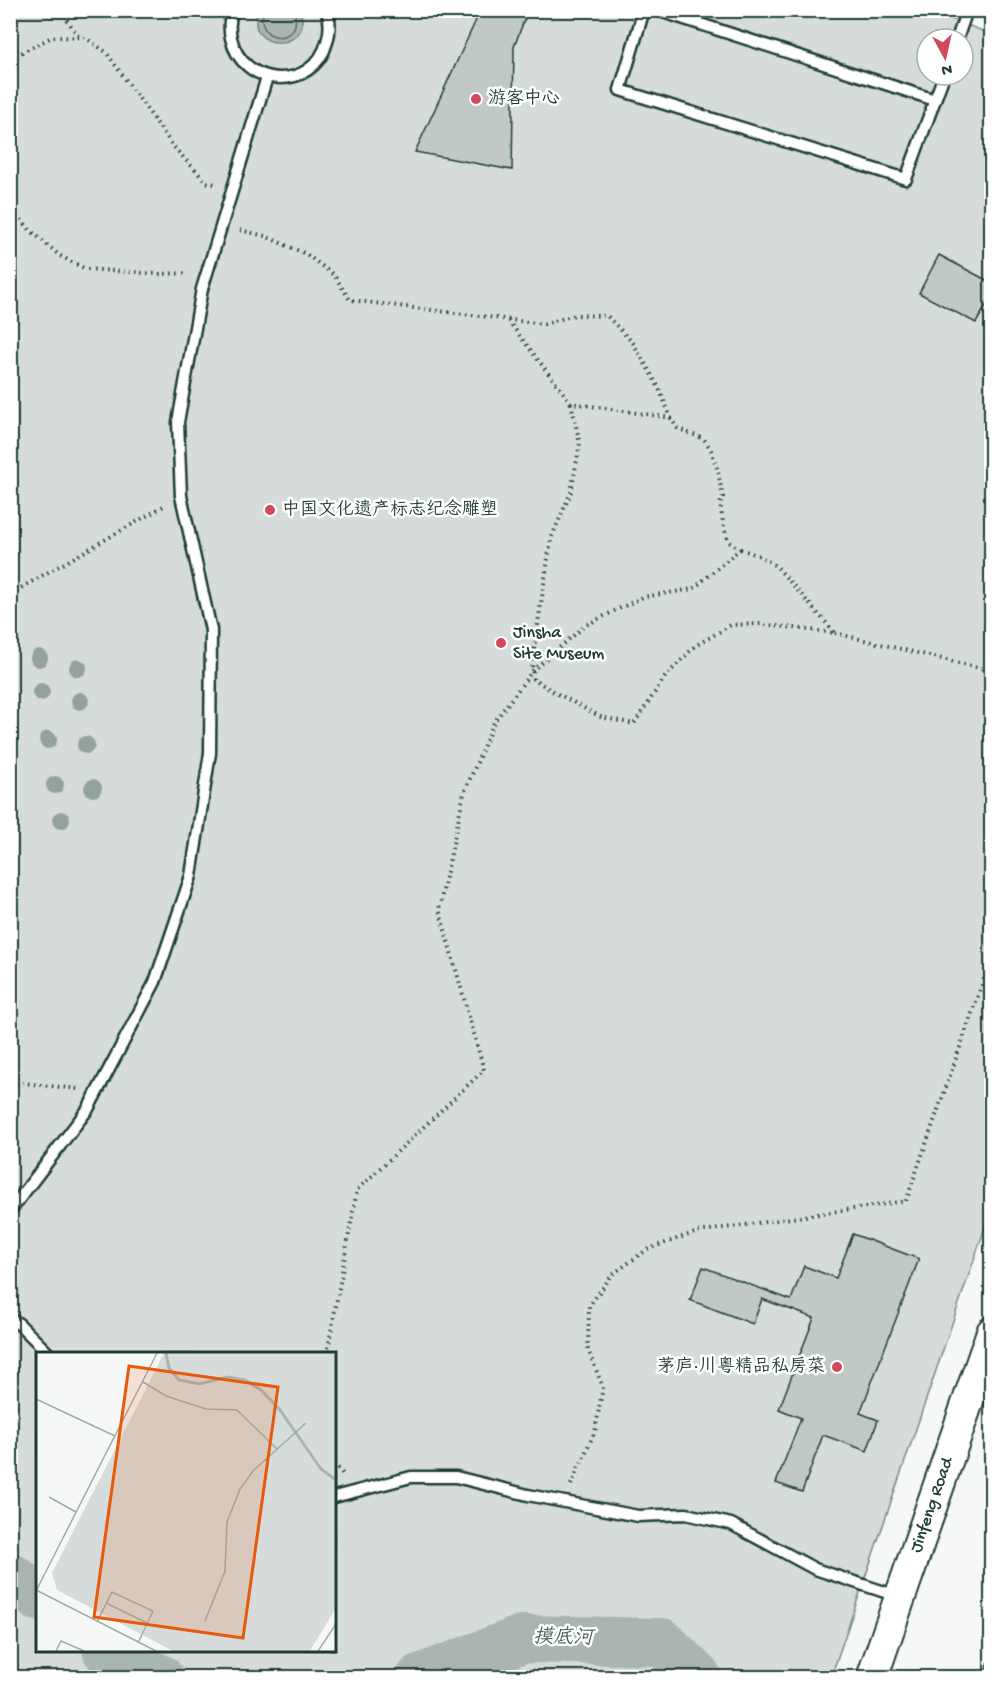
<svg xmlns="http://www.w3.org/2000/svg" width="1002" height="1688" font-family="'Gochi Hand','LXGW WenKai TC',sans-serif">
	<style>
		.green { fill: #d6dcdb; stroke: #7a8c88; stroke-width: 1.5; fill-rule: evenodd }
		.water { fill: #aab5b1; stroke: #72857f; stroke-width: 1.5 }
		.lines { fill: none; stroke-linecap: round; stroke-linejoin: round }
		.shore { stroke: #576d66; stroke-width: 1.5 }
		.river { stroke: #aab5b1; stroke-width: 48 }
		.building { fill: #c0c9c6; stroke: #1f3d34; stroke-width: 1.5 }
		.lane-casing { stroke: #1f3d34; stroke-width: 15 }
		.secondary-casing { stroke: #1f3d34; stroke-width: 34 }
		.path { stroke: #1f3d34; stroke-width: 4; stroke-dasharray: 1.5 4.5; stroke-linecap: butt }
		.lane { stroke: #fff; stroke-width: 10 }
		.secondary { stroke: #fff; stroke-width: 30 }
		.tree { fill: #94a29e }
		.poi-dot { fill: #d1495b; stroke: #fff; stroke-width: 2 }
		.labels { text-anchor: middle; dominant-baseline: central; stroke-width: 5; stroke-linejoin: round; paint-order: stroke }
		.poi-label { font-size: 18px; fill: #1f3d34; stroke: #fff; text-anchor: start }
		.street-label { font-size: 18px; fill: #1f3d34; stroke: #fff }
		.water-label { font-size: 20px; font-style: italic; fill: #49615a; stroke: #fff }
		.inset-river { fill: none; stroke: #aab5b1; stroke-width: 3 }
		.inset-road { fill: none; stroke: #a0ada9; stroke-width: 1.5 }
		.view { fill: #e8590c; fill-opacity: 0.15; stroke: #e8590c; stroke-width: 3 }
		.inset-edge { fill: none; stroke: #1f3d34; stroke-width: 3 }
	</style>
	<rect width="100%" height="100%" fill="#f6f7f7"/>
	<filter id="ink" filterUnits="userSpaceOnUse"><feTurbulence type="fractalNoise" baseFrequency=".0167" numOctaves="2"/><feDisplacementMap in="SourceGraphic" scale="12" xChannelSelector="R" yChannelSelector="G"/><feConvolveMatrix kernelMatrix="1 2 1 2 8 2 1 2 1" color-interpolation-filters="sRGB"/></filter>
	<g filter="url(#ink)">
		<path class="green" d="M927,10L991,34V1210L831,1677H11V11ZM927,39H963V75H927ZM38,1354H334V1650H38Z"/>
		<path class="water" d="M300,11C315,52 243,53 258,11Z"/>
		<g class="lines">
			<path class="shore" d="M263,10C263,15 261,20 263,25C267,40 291,41 295,25C296,20 295,15 295,10"/>
			<g class="river">
				<path d="M10,1576L38,1597"/>
				<path d="M106,1650L113,1656L160,1678"/>
				<path d="M420,1678L522,1639L662,1642L698,1678"/>
			</g>
		</g>
		<g class="building">
			<path d="M476,10H528L514,47L512,170L415,152L477,18Z"/>
			<path d="M939,255L992,283V296L976,323L919,293Z"/>
			<path d="M10,878L16,941L10,944Z"/>
			<path d="M853,1234L919,1259L860,1413L878,1420L867,1451L823,1435L802,1492L776,1483L801,1418L779,1409L814,1318L762,1299L753,1324L690,1300L703,1267L791,1300L804,1266L836,1278Z"/>
			<path d="M992,1652V1678H983Z"/>
		</g>
		<g class="lines">
			<defs>
				<g id="lane">
					<path d="M233,10C229,19 229,29 231,38C242,88 313,93 327,42C330,32 331,20 326,10"/>
					<path d="M644,10L620,90L906,179L944,75"/>
					<path d="M657,10L935,100"/>
					<path d="M957,39L967,10"/>
					<path d="M10,1211L88,1109L155,982L191,876L210,753L211,630L181,496L178,422L202,289L267,77"/>
					<path d="M10,1318L19,1324L49,1354"/>
					<path d="M334,1497L411,1477H456L528,1495L638,1516L686,1514L731,1524L815,1569L897,1596"/>
				</g>
				<g id="secondary">
					<path id="s1" d="M872,1678L992,1332"/>
				</g>
			</defs>
			<use href="#lane" class="lane-casing"/>
			<use href="#secondary" class="secondary-casing"/>
			<g class="path">
				<path d="M60,10L79,37"/>
				<path d="M10,66L17,55L52,37L86,38L106,52L173,146L206,182L215,184"/>
				<path d="M10,205L30,230L60,256L86,269L159,274L189,273"/>
				<path d="M240,230L265,236L306,254L334,275L350,300L544,324L575,315L607,316L633,343L658,386L671,418L571,403L507,319"/>
				<path d="M571,403L580,444L571,492L551,539L532,662L533,679L556,693L601,717L634,724L665,677L695,646L731,625L761,624L835,633L777,567L760,556L740,549"/>
				<path d="M10,592L19,589L164,506"/>
				<path d="M835,633L992,671"/>
				<path d="M10,1084L23,1083L78,1089"/>
				<path d="M327,1354L357,1190L484,1070L439,909L464,793L494,722L533,670L586,625L643,597L693,589L740,549L729,542L724,528L720,504L723,497L717,468L711,450L704,439L677,428L671,418"/>
				<path d="M334,1463L345,1477"/>
				<path d="M571,1485L595,1431L603,1387L588,1350L589,1306L613,1274L648,1249L697,1232L906,1201L992,956"/>
			</g>
			<use href="#lane" class="lane"/>
			<use href="#secondary" class="secondary"/>
		</g>
		<g class="tree">
			<circle cx="39" cy="658" r="9"/>
			<circle cx="78" cy="668" r="9"/>
			<circle cx="41" cy="692" r="9"/>
			<circle cx="80" cy="701" r="9"/>
			<circle cx="48" cy="740" r="9"/>
			<circle cx="86" cy="745" r="9"/>
			<circle cx="55" cy="785" r="9"/>
			<circle cx="93" cy="788" r="9"/>
			<circle cx="61" cy="820" r="9"/>
		</g>
	</g>
	<g class="poi-dot">
		<circle cx="476" cy="99" r="6"/>
		<circle cx="270" cy="510" r="6"/>
		<circle cx="501" cy="643" r="6"/>
		<circle cx="837" cy="1367" r="6"/>
	</g>
	<g class="labels">
		<g class="poi-label">
			<text x="488" y="99">游客中心</text>
			<text x="282" y="510">中国文化遗产标志纪念雕塑</text>
			<text x="513" y="633">Jinsha<tspan x="513" dy="21">Site Museum</tspan></text>
			<text x="825" y="1367" text-anchor="end">茅庐·川粤精品私房菜</text>
		</g>
		<g class="street-label">
			<text stroke="none"><textPath href="#s1" startOffset="183">Jinfeng Road</textPath></text>
		</g>
		<g class="water-label">
			<text transform="translate(563 1639) rotate(1)">摸底河</text>
		</g>
	</g>
	<g transform="translate(36 1352)">
		<rect width="300" height="300" fill="#f6f7f7"/>
		<path d="M128,1H300V256L274,299H137L21,238L16,221Z" fill="#d6dcdb"/>
		<path class="inset-river" d="M130,1L133,16L143,28L163,32L191,25L209,28L225,38L244,58L285,117L300,128"/>
		<path class="inset-road" d="M107,30L130,44L170,57L201,58L241,97M0,47L79,84M13,145L40,160M0,238L120,299M0,239L121,1M70,251L111,271M169,269L189,219L191,170L204,137L217,119L270,71M61,270L76,240L117,259L102,291M20,299L25,289L48,299M282,299L300,272"/>
		<path class="view" d="M93,14L242,35L207,286L58,265Z"/>
		<rect width="300" height="300" class="inset-edge"/>
	</g>
	<rect width="1002" height="1688" fill="none" stroke="#fff" stroke-width="36"/>
	<rect x="18" y="18" width="966" height="1652" fill="none" stroke="#1f3d34" stroke-width="2" filter="url(#ink)"/>
	<g transform="translate(945 57) rotate(172)"><circle r="28" fill="#ffffff" stroke="#a5b1ae" stroke-width="1.5"/>
	<path d="M0-4.5L10 22L0 15L-10 22Z" fill="#d1495b"/>
	<text y="-9" font-size="16" font-weight="bold" text-anchor="middle" fill="#1f3d34">N</text>
	</g>
</svg>
